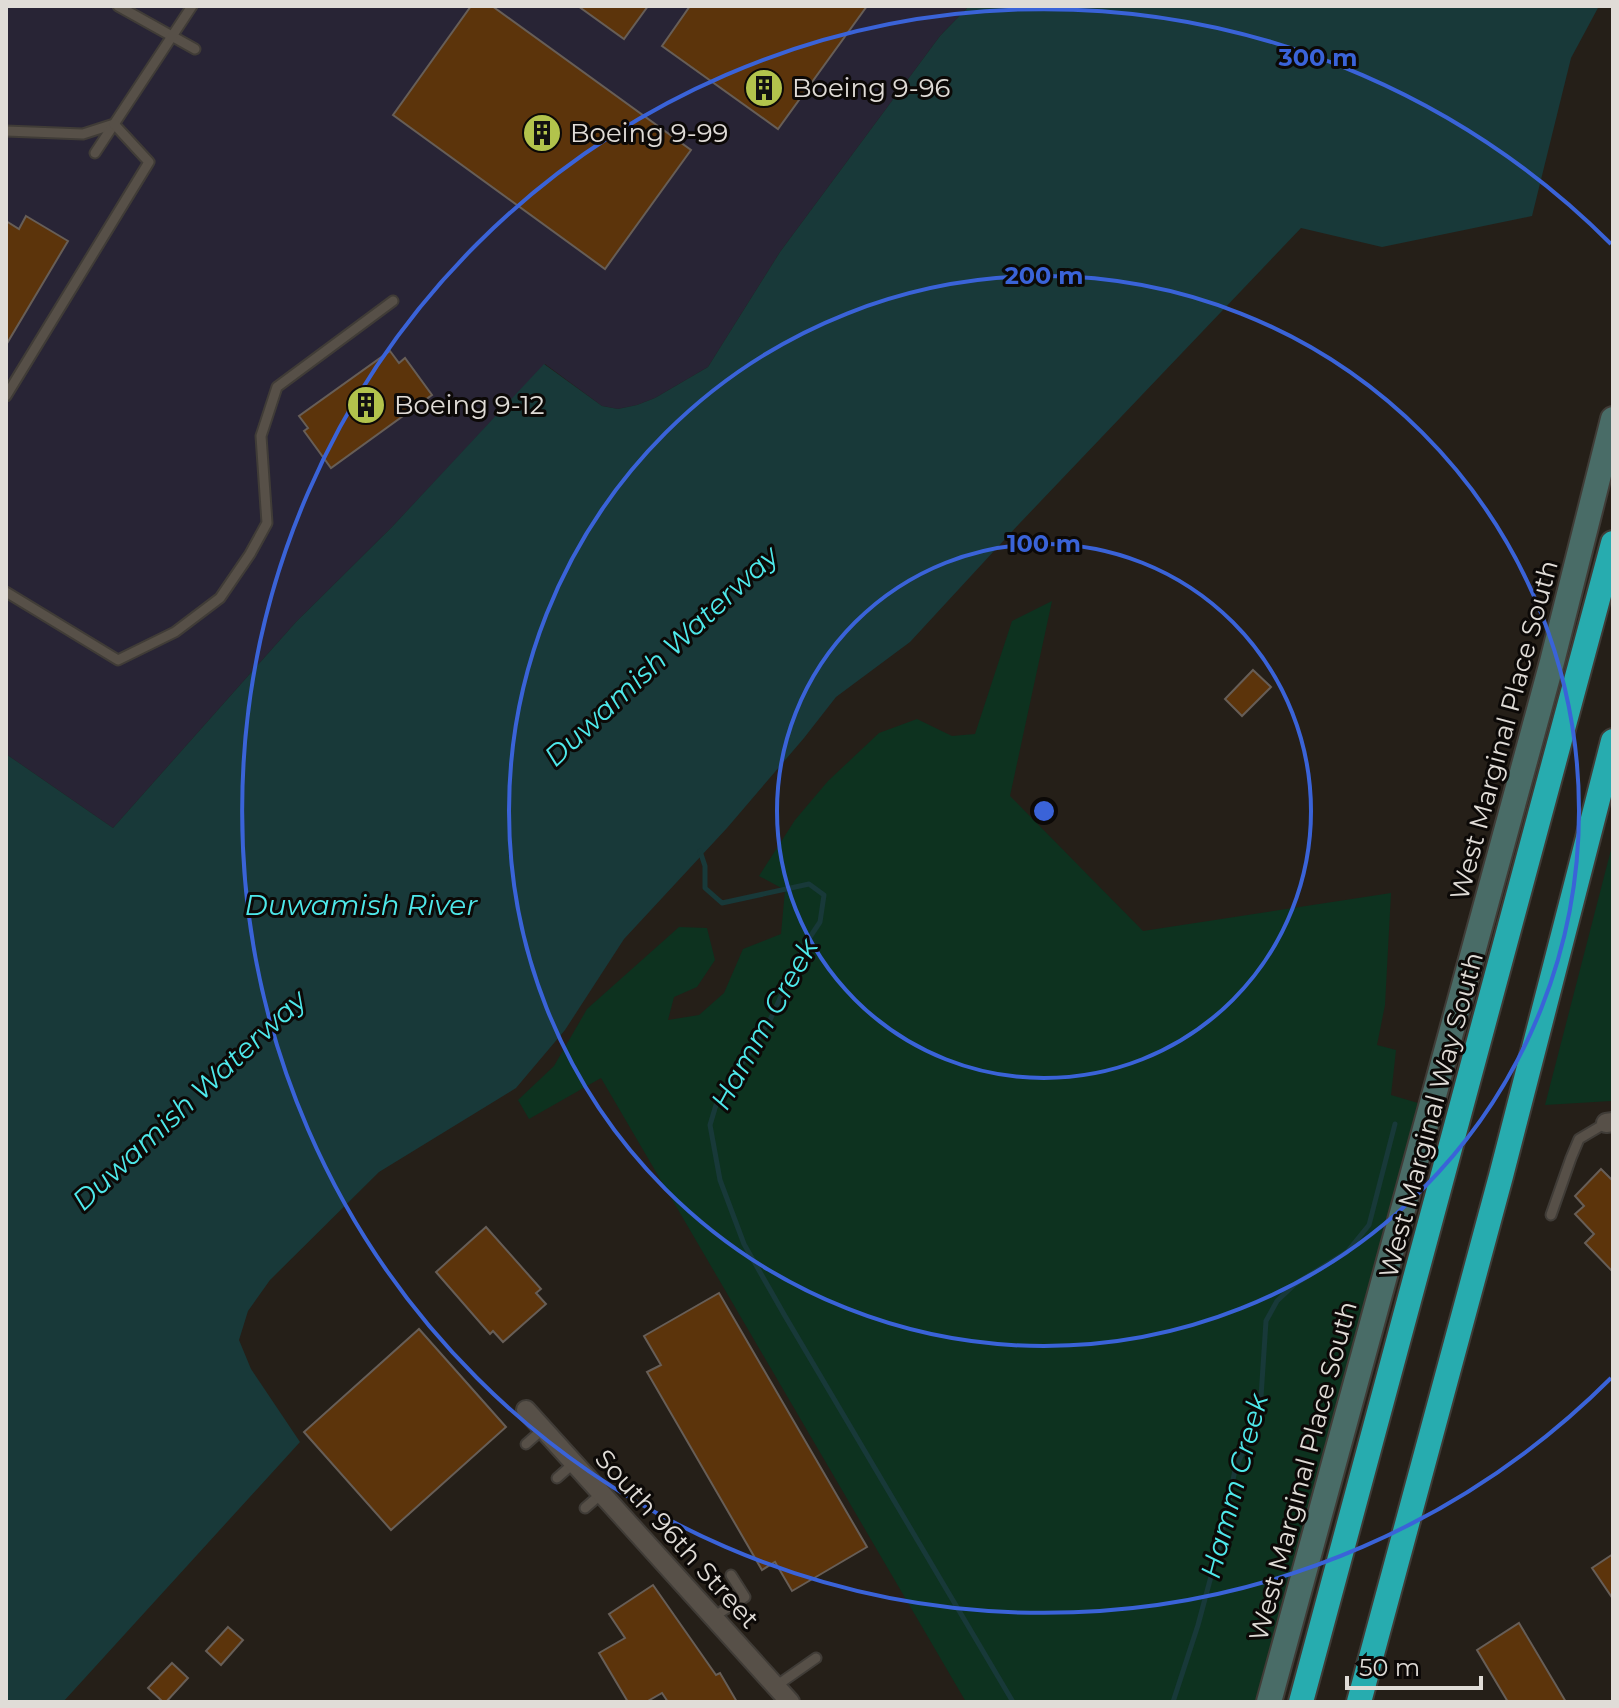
<svg xmlns="http://www.w3.org/2000/svg" width="1619" height="1708" font-family="Montserrat,sans-serif">
	<style>
		.industrial { fill: #282435 }
		.green { fill: #0d321f }
		.water { fill: #183939 }
		.lines { fill: none; stroke-linecap: round; stroke-linejoin: round }
		.stream { stroke: #183939; stroke-width: 5 }
		.building { fill: #5c340b; stroke: #675e57; stroke-width: 2 }
		.lane-casing { stroke: #403c37; stroke-width: 13 }
		.street-casing { stroke: #403c37; stroke-width: 22 }
		.secondary-casing { stroke: #403c37; stroke-width: 28 }
		.highway-casing { stroke: #403c37; stroke-width: 28 }
		.lane { stroke: #575048; stroke-width: 9 }
		.street { stroke: #575048; stroke-width: 18 }
		.secondary { stroke: #496c67; stroke-width: 24 }
		.highway { stroke: #27acaf; stroke-width: 24 }
		.ring { fill: none; stroke: #3a63d8; stroke-width: 4 }
		.labels { text-anchor: middle; dominant-baseline: central; stroke-width: 6; stroke-linejoin: round; paint-order: stroke }
		.poi-label { font-size: 26px; fill: #e0dcd7; stroke: #0c0907; text-anchor: start }
		.street-label { font-size: 26px; fill: #e0dcd7; stroke: #0c0907 }
		.water-label { font-size: 28px; font-style: italic; fill: #4ee8ea; stroke: #0c0907 }
		.centre { fill: #3a63d8; stroke: #0c0907; stroke-width: 4 }
		.ring-label { font-size: 24px; text-anchor: middle; font-weight: bold; fill: #3a63d8; stroke: #0c0907; stroke-width: 6; stroke-linejoin: round; paint-order: stroke }
	</style>
	<rect width="100%" height="100%" fill="#251f18"/>
	<path class="industrial" d="M6,6H969L940,36L780,252L708,367L655,398L637,405L618,409L602,406L545,364L392,527L296,622L113,828L6,754Z"/>
	<g class="green">
		<path d="M1052,601L1010,796L1143,931L1391,893L1385,1005L1377,1045L1396,1050L1391,1095L1418,1103L1255,1702H966L601,1078L529,1119L518,1100L554,1066L587,1009L679,927L707,928L715,960L697,987L674,997L668,1020L699,1015L724,993L743,949L781,934L785,890L759,876L795,820L828,781L879,733L917,719L952,736L975,734L1012,621Z"/>
		<path d="M1613,842V1095L1611,1101L1545,1105Z"/>
	</g>
	<path class="water" d="M969,6H1599L1571,58L1532,216L1382,247L1301,228L1019,524L910,642L836,697L804,738L727,828L624,939L565,1030L516,1088L379,1172L270,1280L248,1311L239,1340L251,1369L300,1442L63,1702H6V754L113,828L296,622L392,527L544,364L602,406L618,409L637,405L655,398L708,367L780,252L940,36Z"/>
	<g class="lines">
		<g class="stream">
			<path d="M700,851L705,866V888L722,903L809,884L824,895L820,922L804,946L770,1020L716,1105L710,1125L720,1180L744,1244L785,1316L1013,1702"/>
			<path d="M1173,1702L1198,1625L1221,1539L1235,1470L1260,1412L1266,1321L1277,1301L1295,1284L1347,1252L1369,1225L1395,1124"/>
		</g>
	</g>
	<g class="building">
		<path d="M471,6H492L691,150L605,269L393,115Z"/>
		<path d="M578,6H648L624,39Z"/>
		<path d="M690,6H867L778,129L662,46Z"/>
		<path d="M26,216L68,241L6,345V221L19,229Z"/>
		<path d="M390,351L399,363L405,358L432,395L331,468L304,431L308,428L299,416Z"/>
		<path d="M1253,670L1271,687L1242,716L1225,699Z"/>
		<path d="M1601,1169L1613,1181V1272L1585,1243L1594,1234L1575,1214L1584,1206L1575,1196Z"/>
		<path d="M486,1227L541,1289L536,1293L546,1304L503,1342L493,1331L490,1334L436,1272Z"/>
		<path d="M719,1293L867,1547L792,1591L775,1562L762,1570L647,1372L661,1365L644,1336Z"/>
		<path d="M419,1329L506,1427L391,1530L304,1432Z"/>
		<path d="M1613,1554V1599L1592,1568Z"/>
		<path d="M653,1585L716,1675L720,1673L737,1702H668L662,1693L646,1702H628L599,1653L625,1638L609,1614Z"/>
		<path d="M1519,1623L1566,1702H1508L1477,1650Z"/>
		<path d="M228,1627L243,1640L221,1665L206,1651Z"/>
		<path d="M172,1663L188,1678L166,1702H163L148,1688Z"/>
	</g>
	<g class="lines">
		<defs>
			<g id="lane">
				<path d="M118,6L195,49"/>
				<path d="M6,131L83,134L114,124"/>
				<path d="M95,153L192,6"/>
				<path d="M6,396L149,162L114,124"/>
				<path d="M6,592L118,660L175,632L220,598L250,554L267,523L261,436L277,387L393,301"/>
				<path d="M1551,1215L1571,1158L1579,1139L1606,1123"/>
				<path d="M526,1444L543,1429"/>
				<path d="M557,1478L574,1463"/>
				<path d="M585,1508L601,1494"/>
				<path d="M713,1617L745,1597L731,1575"/>
				<path d="M776,1686L816,1658"/>
			</g>
			<g id="street">
				<path d="M1606,1123L1613,1122"/>
				<path d="M526,1410L790,1702"/>
			</g>
			<path id="secondary" d="M1269,1702L1552,662L1613,419"/>
			<g id="highway">
				<path d="M1301,1702L1613,543"/>
				<path d="M1359,1702L1501,1176L1613,741"/>
			</g>
		</defs>
		<use href="#lane" class="lane-casing"/>
		<use href="#street" class="street-casing"/>
		<use href="#secondary" class="secondary-casing"/>
		<use href="#highway" class="highway-casing"/>
		<use href="#lane" class="lane"/>
		<use href="#street" class="street"/>
		<use href="#secondary" class="secondary"/>
		<use href="#highway" class="highway"/>
	</g>
	<g class="ring">
		<circle cx="1044" cy="811" r="267"/>
		<circle cx="1044" cy="811" r="535"/>
		<path d="M1611 1378A802 802 0 1 1 1611 244"/>
	</g>
	<defs>
		<symbol id="building-disc" viewBox="-11 -11 22 22"><circle r="9.5" fill="#b2c34c" stroke="#0c0907"/><path d="M-4-6H4V6H1V3H-1V6H-4ZM-2.5-4.3h1.7v1.8h-1.7ZM.8-4.3h1.7v1.8H.8ZM-2.5-1h1.7V.8h-1.7ZM.8-1h1.7V.8H.8Z" fill="#111"/></symbol>
	</defs>
	<g fill-rule="evenodd">
		<use href="#building-disc" x="742" y="66" width="44" height="44"/>
		<use href="#building-disc" x="520" y="111" width="44" height="44"/>
		<use href="#building-disc" x="344" y="383" width="44" height="44"/>
	</g>
	<g class="labels">
		<g class="poi-label">
			<text x="792" y="88">Boeing 9-96</text>
			<text x="570" y="133">Boeing 9-99</text>
			<text x="394" y="405">Boeing 9-12</text>
		</g>
		<g class="street-label">
			<text transform="translate(1504 730) rotate(-75)">West Marginal Place South</text>
			<text transform="translate(1431 1115) rotate(-75)">West Marginal Way South</text>
			<text transform="translate(1303 1471) rotate(-75)">West Marginal Place South</text>
			<text transform="translate(677 1539) rotate(48)">South 96th Street</text>
		</g>
		<g class="water-label">
			<text transform="translate(661 656) rotate(-43)">Duwamish Waterway</text>
			<text x="361" y="905">Duwamish River</text>
			<text transform="translate(764 1024) rotate(-61)">Hamm Creek</text>
			<text transform="translate(189 1100) rotate(-43)">Duwamish Waterway</text>
			<text transform="translate(1234 1486) rotate(-75)">Hamm Creek</text>
		</g>
	</g>
	<circle cx="1044" cy="811" r="12" class="centre"/>
	<g class="ring-label">
		<text x="1318" y="66">300 m</text>
		<text x="1044" y="284">200 m</text>
		<text x="1044" y="552">100 m</text>
	</g>
	<rect width="1619" height="1708" fill="none" stroke="#e0dcd7" stroke-width="16"/>
	<path d="M1347 1676v12h134v-12" fill="none" stroke="#e0dcd7" stroke-width="4"/>
	<text x="1359" y="1676" font-size="24" fill="#e0dcd7" stroke="#0c0907" stroke-width="6" paint-order="stroke">50 m</text>
</svg>
